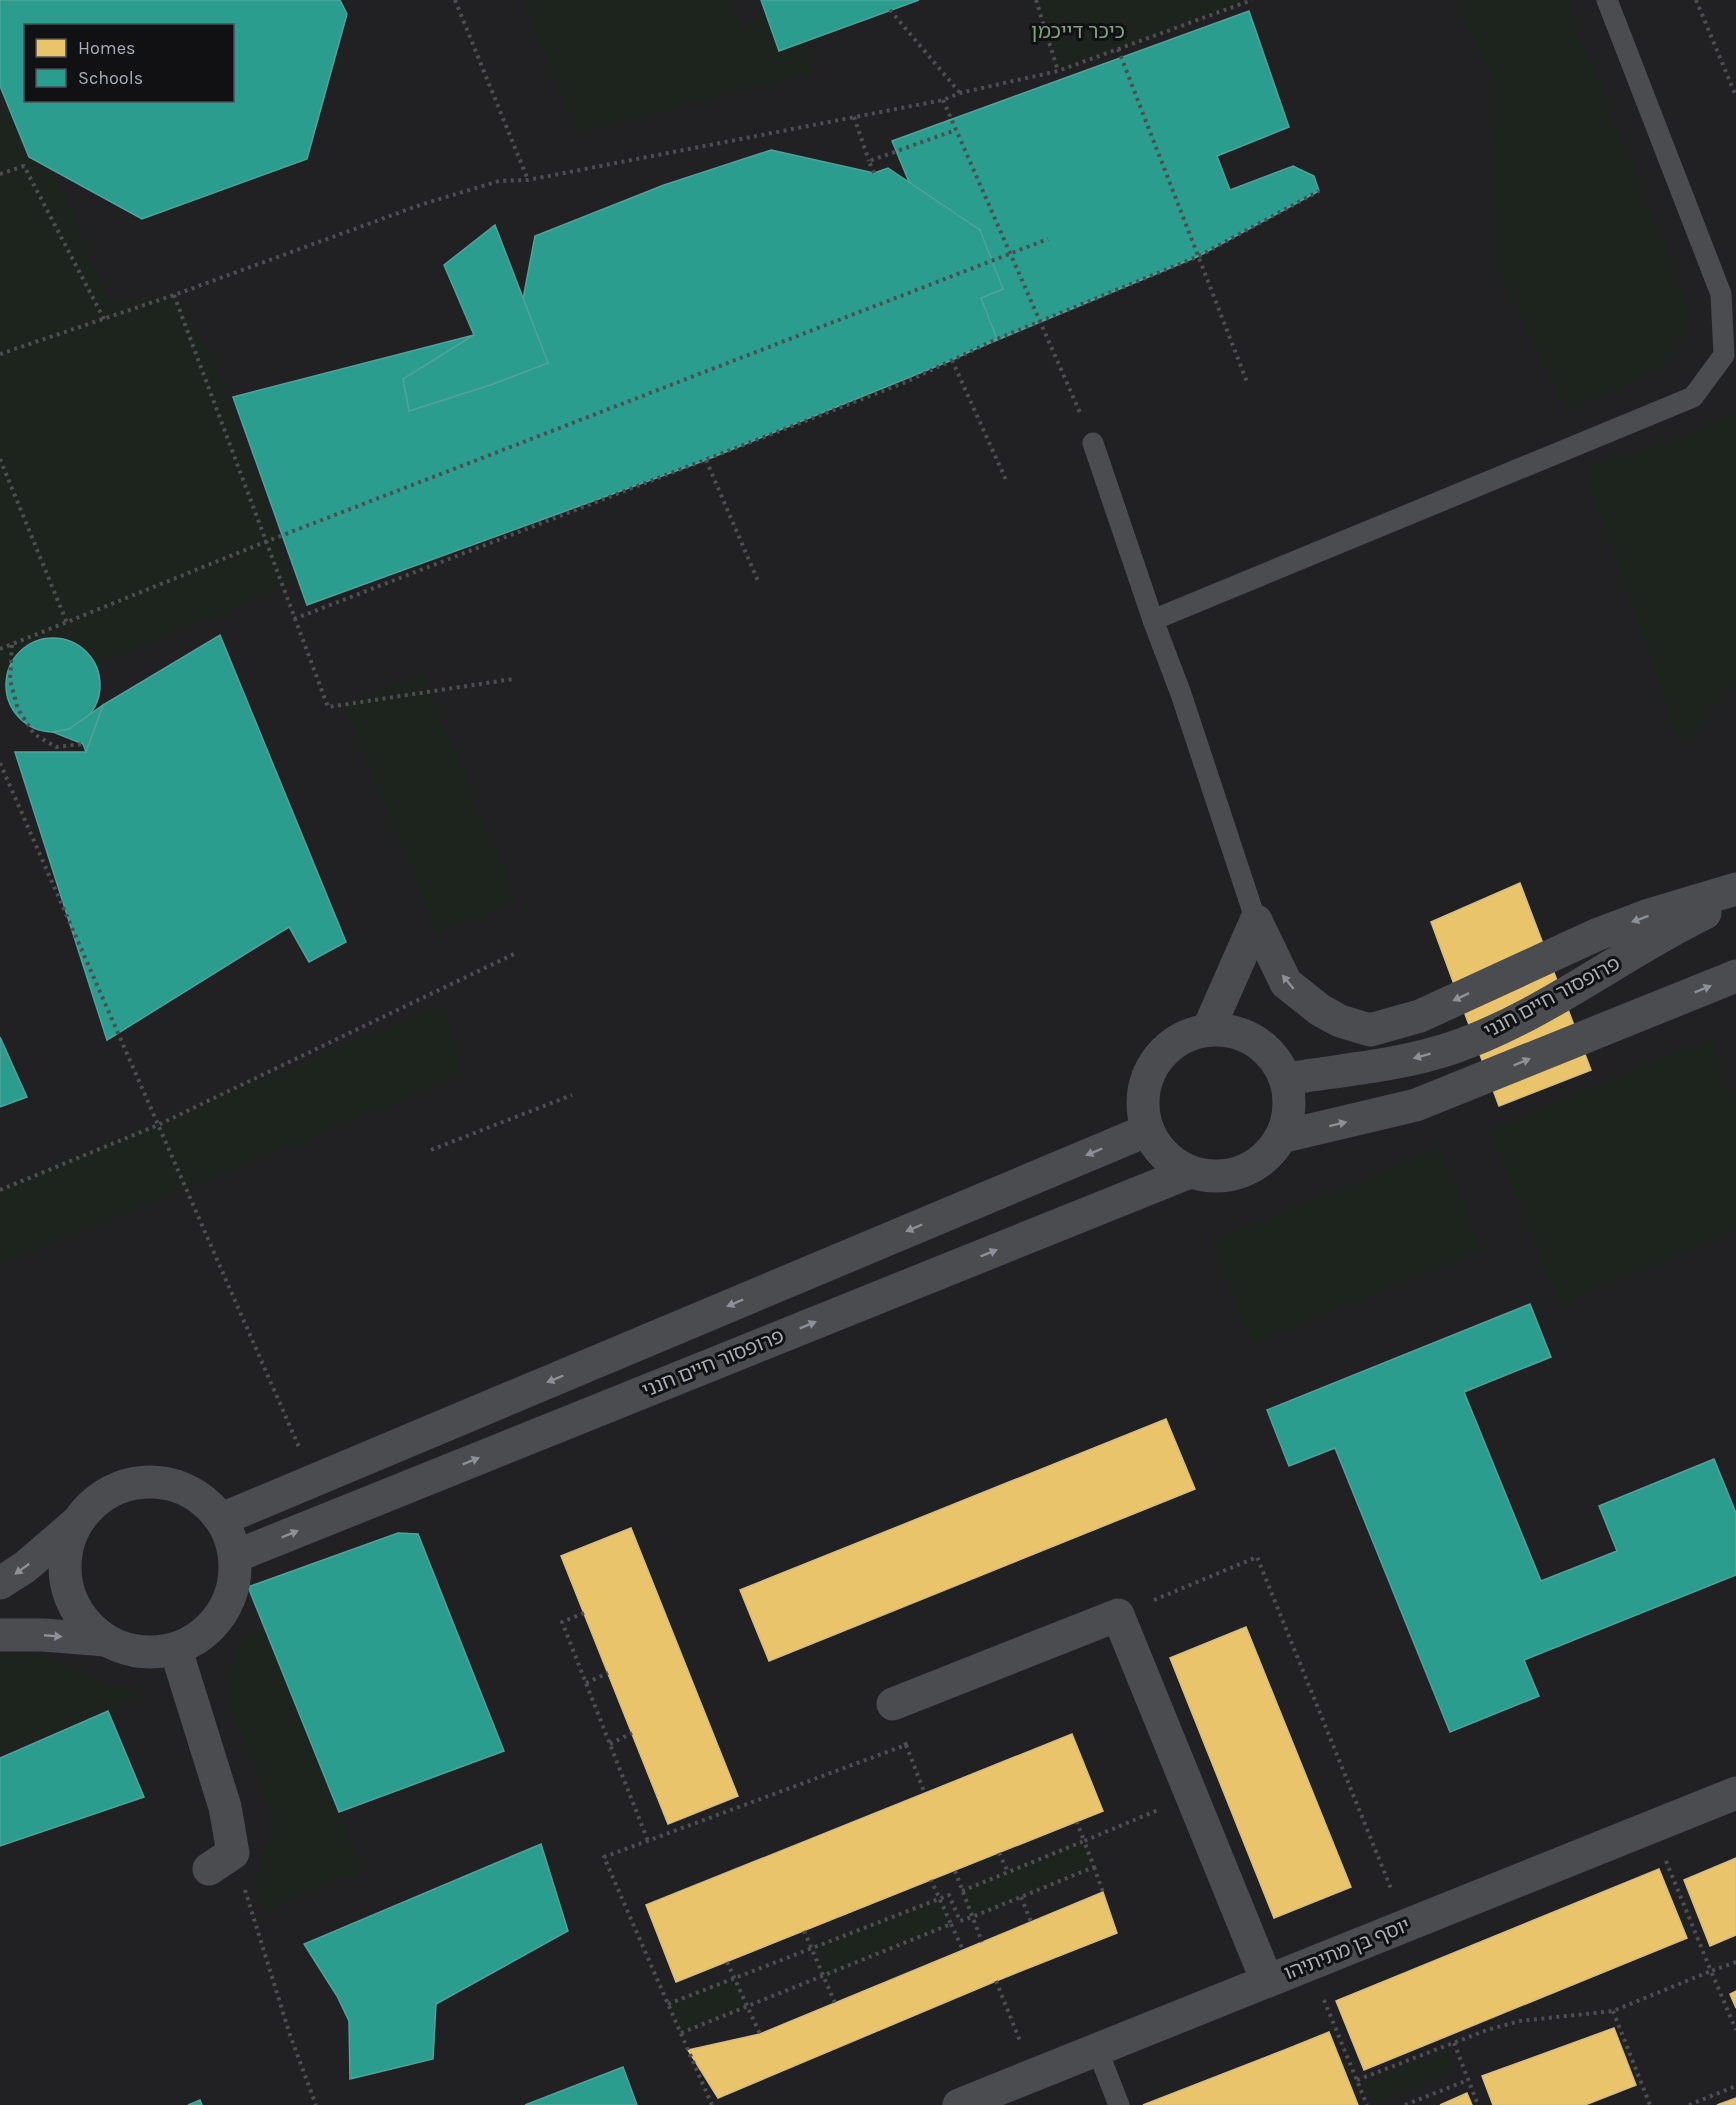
<svg xmlns="http://www.w3.org/2000/svg" width="1736" height="2105" font-family="Karla,'Noto Sans Hebrew',sans-serif">
	<style>
		.built { fill: #212123; fill-rule: evenodd }
		.green { fill: #1d241e }
		.homes { fill: #e9c46a; stroke: #d6bd81; stroke-width: 1.5 }
		.schools { fill: #2a9d8f; stroke: #50a29b; stroke-width: 1.5; fill-rule: evenodd }
		.lines { fill: none; stroke-linecap: round; stroke-linejoin: round }
		.path { stroke: #4d4e52; stroke-width: 4; stroke-dasharray: 3 4.5; stroke-linecap: butt }
		.service { stroke: #4b4c50; stroke-width: 21 }
		.minor { stroke: #4b4c50; stroke-width: 33 }
		.oneway { fill: #8c9099 }
		.labels { text-anchor: middle; dominant-baseline: central; stroke-width: 6; stroke-linejoin: round; paint-order: stroke }
		.park-label { font-size: 20px; fill: #7fa381; stroke: #111113 }
		.street-label { font-size: 20px; fill: #a8adb8; stroke: #111113 }
	</style>
	<rect width="100%" height="100%" fill="#171717"/>
	<path class="built" d="M0,0H1736V2105H0ZM26,26H232V100H26Z"/>
	<g class="green">
		<path d="M522,0H732L741,24L789,5L813,72L577,134Z"/>
		<path d="M1036,0H1252L1058,71Z"/>
		<path d="M1455,0H1566L1686,298L1688,332L1661,369L1567,411L1498,270L1493,78Z"/>
		<path d="M23,104L111,302L174,295L217,363L294,584L6,703L0,688V112Z"/>
		<path d="M1736,409V686L1681,748L1584,469L1700,432Z"/>
		<path d="M423,673L517,902L437,934L344,706Z"/>
		<path d="M444,1003L463,1076L0,1265V1188Z"/>
		<path d="M1710,1039L1736,1102V1231L1560,1304L1488,1130Z"/>
		<path d="M1440,1148L1482,1250L1253,1345L1210,1242Z"/>
		<path d="M265,1626L362,1872L262,1912L253,1889L262,1855L271,1833V1815L234,1717L229,1678L241,1639Z"/>
		<path d="M0,1653L45,1656L116,1686L148,1695L0,1754Z"/>
		<path d="M1084,1841L1094,1867L972,1917L962,1891Z"/>
		<path d="M939,1899L951,1924L823,1976L812,1948Z"/>
		<path d="M734,1979L747,2006L681,2033L668,2004Z"/>
		<path d="M1449,2050L1456,2070L1374,2104L1365,2082Z"/>
	</g>
	<g class="homes">
		<path d="M1520,883L1591,1070L1499,1106L1431,922Z"/>
		<path d="M1166,1419L1195,1489L769,1661L740,1590Z"/>
		<path d="M631,1528L738,1796L668,1824L561,1556Z"/>
		<path d="M1246,1627L1351,1887L1274,1918L1170,1658Z"/>
		<path d="M1072,1734L1103,1811L676,1982L646,1905Z"/>
		<path d="M1736,1858V1935L1710,1946L1684,1880Z"/>
		<path d="M1659,1869L1687,1938L1364,2070L1336,2001Z"/>
		<path d="M1103,1892L1117,1933L996,1981L718,2098L688,2050L760,2034Z"/>
		<path d="M1736,1991V2008L1730,1994Z"/>
		<path d="M1614,2028L1636,2085L1585,2105H1493L1482,2076Z"/>
		<path d="M1329,2032L1358,2105H1143L1287,2049Z"/>
		<path d="M1467,2093L1472,2105H1440Z"/>
		<path d="M1736,2098V2105H1717Z"/>
	</g>
	<g class="schools">
		<path d="M0,0H340L347,14L307,159L142,219L29,157L0,86ZM26,26H232V100H26Z"/>
		<path d="M761,0H919L779,51Z"/>
		<path d="M1249,11L1289,127L1217,156L1230,190L1293,166L1314,176L1319,191L1199,256L978,348L892,141Z"/>
		<path d="M771,150L874,173L888,168L980,230L1003,289L981,298L997,339L952,360L706,460L307,605L233,397L474,335L403,379L409,411L493,384L548,363L523,299L535,236L664,185Z"/>
		<path d="M495,225L548,363L493,384L409,411L403,379L474,335L444,265Z"/>
		<path d="M220,635L346,942L309,962L289,927L107,1040L15,752H86L103,705Z"/>
		<circle cx="53" cy="685" r="47"/>
		<path d="M103,705L86,752L83,744L53,732L69,729Z"/>
		<path d="M0,1037L27,1097L0,1107Z"/>
		<path d="M1530,1304L1551,1357L1464,1392L1541,1581L1617,1551L1599,1506L1714,1459L1736,1513V1575L1524,1660L1539,1696L1450,1732L1335,1448L1289,1466L1267,1410Z"/>
		<path d="M398,1533L418,1534L504,1751L339,1812L248,1587Z"/>
		<path d="M108,1711L144,1797L0,1846V1758Z"/>
		<path d="M541,1844L568,1931L436,2004L433,2059L350,2079L349,2021L337,1996L304,1944Z"/>
		<path d="M623,2067L637,2105H525Z"/>
		<path d="M200,2100L202,2105H188Z"/>
	</g>
	<g class="lines">
		<g class="path">
			<path d="M455,0L528,180"/>
			<path d="M1036,0L1058,71"/>
			<path d="M1696,0L1736,96"/>
			<path d="M890,10L960,93"/>
			<path d="M1118,49L1247,382"/>
			<path d="M943,100L1081,415"/>
			<path d="M854,117L869,161"/>
			<path d="M874,173L869,161L956,130"/>
			<path d="M0,174L24,166L104,319"/>
			<path d="M174,295L328,707L513,679"/>
			<path d="M0,354L174,295L420,205L499,181L528,180L943,100L960,93L1058,71L1252,0"/>
			<path d="M952,360L1006,480"/>
			<path d="M0,459L67,623"/>
			<path d="M706,460L758,581"/>
			<path d="M294,619L906,382L997,339L1199,256L1319,191"/>
			<path d="M12,645L10,680L18,709L34,734L56,747L83,744"/>
			<path d="M0,649L265,542L1048,239"/>
			<path d="M0,763L299,1447"/>
			<path d="M431,1150L572,1095"/>
			<path d="M0,1190L158,1125L514,954"/>
			<path d="M1154,1600L1257,1557L1392,1891"/>
			<path d="M584,1613L562,1622L648,1841"/>
			<path d="M586,1683L608,1673"/>
			<path d="M610,1744L632,1733"/>
			<path d="M906,1745L925,1794"/>
			<path d="M999,1853L1008,1872"/>
			<path d="M1666,1861L1711,1971L1736,1962"/>
			<path d="M1094,1867L1103,1892"/>
			<path d="M955,1871L982,1942"/>
			<path d="M245,1890L290,2035L316,2105"/>
			<path d="M962,1891L1084,1841L1077,1822"/>
			<path d="M1021,1897L1031,1922"/>
			<path d="M951,1924L963,1950"/>
			<path d="M804,1931L835,2003"/>
			<path d="M727,1962L760,2034"/>
			<path d="M996,1981L1020,2041"/>
			<path d="M1324,2000L1367,2105"/>
			<path d="M668,2004L949,1895L960,1921L972,1917L1094,1867L1084,1841L1158,1810"/>
			<path d="M1613,2011L1650,2105"/>
			<path d="M681,2033L951,1924L931,1880"/>
			<path d="M1454,2043L1478,2105"/>
			<path d="M1357,2080L1487,2030L1520,2021L1613,2011L1711,1971L1736,2030"/>
			<path d="M712,2105L604,1857L906,1745L904,1739"/>
			<path d="M1405,2105L1468,2080"/>
			<path d="M1689,2105L1736,2086"/>
		</g>
		<g class="service">
			<path d="M1093,443L1153,620L1181,694L1256,921"/>
			<path d="M1153,620L1693,397L1724,355L1721,294L1607,0"/>
			<path d="M1097,2049L1119,2105"/>
		</g>
		<g class="minor">
			<path d="M1256,921L1286,983L1320,1010L1340,1021L1370,1030L1420,1016L1596,935L1649,915L1736,889"/>
			<circle cx="1216" cy="1103" r="73"/>
			<path d="M1208,1030L1256,921"/>
			<path d="M1286,1079C1341,1070 1398,1066 1452,1048C1543,1017 1619,955 1705,913"/>
			<path d="M1281,1137L1416,1105L1736,976"/>
			<circle cx="150" cy="1567" r="85"/>
			<path d="M222,1519L1148,1130"/>
			<path d="M236,1556L1190,1172"/>
			<path d="M0,1583L25,1567L75,1524"/>
			<path d="M0,1635H44L105,1640"/>
			<path d="M176,1650L225,1807L233,1853L209,1869"/>
			<path d="M893,1704L1118,1615L1267,1981"/>
			<path d="M959,2105L1736,1793"/>
		</g>
	</g>
	<defs><path id="oneway-solid" d="M-6-.8H1V-3.2L6.5 0L1 3.2V.8H-6Z" transform="scale(1.5)"/></defs>
	<g class="oneway">
		<use href="#oneway-solid" transform="translate(1640 919) rotate(160)"/>
		<use href="#oneway-solid" transform="translate(1288 982) rotate(-129)"/>
		<use href="#oneway-solid" transform="translate(1703 989) rotate(-22)"/>
		<use href="#oneway-solid" transform="translate(1461 997) rotate(155)"/>
		<use href="#oneway-solid" transform="translate(1422 1056) rotate(165)"/>
		<use href="#oneway-solid" transform="translate(1522 1062) rotate(-22)"/>
		<use href="#oneway-solid" transform="translate(1338 1124) rotate(-14)"/>
		<use href="#oneway-solid" transform="translate(1094 1152) rotate(157)"/>
		<use href="#oneway-solid" transform="translate(914 1228) rotate(157)"/>
		<use href="#oneway-solid" transform="translate(989 1253) rotate(-22)"/>
		<use href="#oneway-solid" transform="translate(735 1303) rotate(157)"/>
		<use href="#oneway-solid" transform="translate(808 1325) rotate(-22)"/>
		<use href="#oneway-solid" transform="translate(555 1379) rotate(157)"/>
		<use href="#oneway-solid" transform="translate(471 1461) rotate(-22)"/>
		<use href="#oneway-solid" transform="translate(290 1534) rotate(-22)"/>
		<use href="#oneway-solid" transform="translate(22 1569) rotate(144)"/>
		<use href="#oneway-solid" transform="translate(53 1636) rotate(5)"/>
	</g>
	<g class="labels">
		<g class="park-label">
			<text x="1078" y="31">כיכר דייכמן</text>
		</g>
		<g class="street-label">
			<text transform="translate(1552 997) rotate(-28)">פרופסור חיים חנני</text>
			<text transform="translate(713 1363) rotate(-22)">פרופסור חיים חנני</text>
			<text transform="translate(1347 1949) rotate(-22)">יוסף בן מתיתיהו</text>
		</g>
	</g>
	<rect x="24" y="24" width="210" height="78" fill="#111113" stroke="#4d4f55" stroke-width="1.5"/>
	<rect x="36" y="39" width="30" height="18" fill="#e9c46a" stroke="#4d4f55" stroke-width="1.5"/>
	<text x="78" y="54" font-size="18" fill="#a8adb8">Homes</text>
	<rect x="36" y="69" width="30" height="18" fill="#2a9d8f" stroke="#4d4f55" stroke-width="1.5"/>
	<text x="78" y="84" font-size="18" fill="#a8adb8">Schools</text>
</svg>
